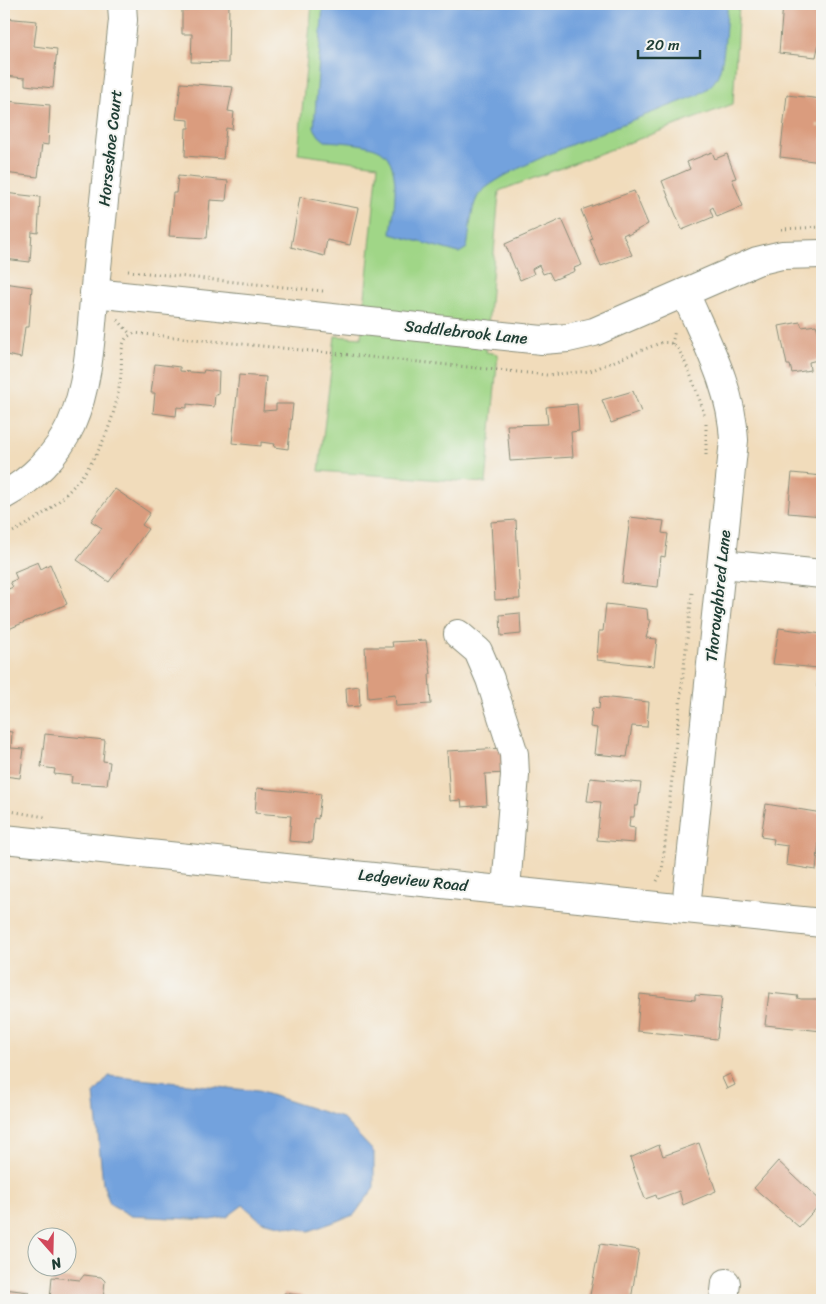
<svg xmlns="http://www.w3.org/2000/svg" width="826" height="1304" font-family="Sriracha,sans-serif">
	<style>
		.green { fill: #a0d687; stroke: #608a5e }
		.water { fill: #73a2dd; stroke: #497088 }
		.building { fill: #da9c7e }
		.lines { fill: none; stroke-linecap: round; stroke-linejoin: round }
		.minor-casing { stroke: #888c78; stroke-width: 30 }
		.path { stroke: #888c78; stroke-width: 3; stroke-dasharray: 1 4; stroke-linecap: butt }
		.minor { stroke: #fff; stroke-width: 28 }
		.labels { text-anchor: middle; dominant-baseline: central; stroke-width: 4; stroke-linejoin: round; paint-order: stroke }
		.street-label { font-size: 16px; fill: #1f3d34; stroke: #f6f6f2 }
	</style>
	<rect width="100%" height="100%" fill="#f6f6f2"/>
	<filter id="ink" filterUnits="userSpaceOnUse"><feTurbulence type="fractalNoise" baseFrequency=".02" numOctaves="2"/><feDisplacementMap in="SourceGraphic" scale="10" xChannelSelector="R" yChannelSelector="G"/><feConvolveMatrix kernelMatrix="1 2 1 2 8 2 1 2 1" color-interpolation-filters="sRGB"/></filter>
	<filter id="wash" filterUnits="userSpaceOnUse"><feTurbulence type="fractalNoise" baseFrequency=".0096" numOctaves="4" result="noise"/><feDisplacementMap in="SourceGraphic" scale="20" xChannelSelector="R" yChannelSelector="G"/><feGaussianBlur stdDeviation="1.12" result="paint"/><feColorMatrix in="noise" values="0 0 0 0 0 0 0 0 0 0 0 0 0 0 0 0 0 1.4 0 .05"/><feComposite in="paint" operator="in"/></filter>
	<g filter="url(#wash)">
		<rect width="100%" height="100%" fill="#f1dcbb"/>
		<path class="green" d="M312,4H739L733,104L499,191L486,352L498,354L486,483L319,471L335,336L361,338L378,165L298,154Z"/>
		<g class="water">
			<path d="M323,4H728C725,24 726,62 716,79C712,86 705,90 698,95C661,110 494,169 478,196C470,210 470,233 467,248L459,253L391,234C393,211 405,158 375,148C360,143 341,142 325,141L319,136L314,128Z"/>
			<path d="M109,1076L258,1091L342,1118L374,1152V1188L354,1215L309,1231L261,1221L243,1205L227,1217L211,1220L131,1216L110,1204L103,1184L94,1094Z"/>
		</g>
		<g id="blocks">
			<g class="building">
				<path d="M188,4H229L228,63L191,62L192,34H182V10H188Z"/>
				<path d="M783,4H822V27H819L818,34H821L816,57L779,53Z"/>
				<path d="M4,18L37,21L34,46L57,49L53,88L25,85V78L4,76Z"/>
				<path d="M181,83L233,87L228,111L234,112L232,129L226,128L223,159L185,156L186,128H189V120L176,119Z"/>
				<path d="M787,95L822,99V125L817,124V127H822V162L780,157Z"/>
				<path d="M6,101L50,105L48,145L42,144L38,177L4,173Z"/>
				<path d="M712,152L715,159L727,154L736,178L732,179L743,206L717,217L713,207L710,209L713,217L682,230L662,181L690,169L687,162Z"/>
				<path d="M178,176L228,181L226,201L210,200L207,238L169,236L173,193H176Z"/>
				<path d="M634,191L648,224L628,235L627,233L623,235L632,255L601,266L590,240L593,239L581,210Z"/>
				<path d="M4,193L40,197L38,233L32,232L30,262L4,259Z"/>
				<path d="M300,197L358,208L350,245L327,240L324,256L291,247Z"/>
				<path d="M562,219L582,265L574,268L575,271L553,280L549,272L543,274L539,265L532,269L534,274L520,280L505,244Z"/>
				<path d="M4,283L32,287L29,327H25L21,358L7,355L6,358H4Z"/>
				<path d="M800,322L802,327L816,325L819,333L822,332V359L809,362L810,370L792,373L790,365H787L779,326Z"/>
				<path d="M155,364L180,367V371L203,373L204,370L219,372L218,395L215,394L214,407L187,404V408L177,407L176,416L153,413L155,393H151Z"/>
				<path d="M239,375L266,377L263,411L276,410V404H293L288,449L274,447L275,444L261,442V446L232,443Z"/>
				<path d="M633,391L641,412L611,423L602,400Z"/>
				<path d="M577,404L579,431L571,432L573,457L510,461L507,425L548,424L546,407Z"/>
				<path d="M792,473L822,476V516L788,513Z"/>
				<path d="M115,489L150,513L142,525L148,529L109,582L77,560L102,528L91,521Z"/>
				<path d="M630,517L664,521L662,533L668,534L665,557L661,556L658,587L622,583Z"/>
				<path d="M516,520L520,599L495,600L491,522Z"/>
				<path d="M38,562L41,569L50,564L67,604L4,631V591L13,587L10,582L17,579L14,572Z"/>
				<path d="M606,604L647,609L648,620H651L646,638L657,639L654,666L597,660L599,631H603Z"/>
				<path d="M520,613L521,634L501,636L500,615Z"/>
				<path d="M779,628L822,634V688L817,687L819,668L773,664Z"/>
				<path d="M426,640L431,674H429L431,704L396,706L395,695L368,698L365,647H393L392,642Z"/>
				<path d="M359,686L360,706L347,707L346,688Z"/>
				<path d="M600,697L649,702L647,727L632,726L627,757L594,754L597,728L590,727L592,708L599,709Z"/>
				<path d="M4,731L12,732L11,748L24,749L20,778L4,776Z"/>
				<path d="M45,734L105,740L103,761L110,762L107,785L71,783L72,776L54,774L55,769L41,767Z"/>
				<path d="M505,748L507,773L485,774L487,805L462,807L461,800L450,801L447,751Z"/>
				<path d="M590,778L641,783L638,806H635L634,817H630L629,827L635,828L634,843L597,840L601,802L587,801Z"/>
				<path d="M257,788L321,794L318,819L314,818L312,843L289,841L291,816L255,813Z"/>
				<path d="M766,804L822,813L816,870L786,865L788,846L773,844L774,839L761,837Z"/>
				<path d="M769,993L798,996L797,998L801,999H822V1031L765,1025Z"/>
				<path d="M640,994L695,1000V995L722,997L717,1039L637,1031Z"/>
				<path d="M730,1074L735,1085L727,1089L722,1078Z"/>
				<path d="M699,1143L716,1191L683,1205L679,1191L657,1199L656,1195L645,1199L630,1158L659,1145L663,1156Z"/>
				<path d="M778,1161L822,1202L799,1227L754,1188Z"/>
				<path d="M600,1244L639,1250L631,1300H589Z"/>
				<path d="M84,1275L101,1277L105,1281L103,1300H50L52,1277L80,1280Z"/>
				<path d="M4,1289L29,1292L28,1300H4Z"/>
				<path d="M284,1293L304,1296L303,1300H283Z"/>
			</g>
		</g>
	</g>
	<g filter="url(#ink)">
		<use href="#blocks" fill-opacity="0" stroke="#888c78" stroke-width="1"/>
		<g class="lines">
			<defs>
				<g id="minor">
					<path d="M94,293L542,340L568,338L594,332L757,261L782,255L822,254"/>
					<path d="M685,293C705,340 732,387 734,440L686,908"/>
					<path d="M4,495C32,480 57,455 71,425C91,380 91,326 96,277C105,191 114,106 123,20L122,4"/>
					<path d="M722,564L822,574"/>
					<path d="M458,634L478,651L490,679L514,754L515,775L506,889"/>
					<path d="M4,839L822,923"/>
					<path d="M724,1300L726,1283"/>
				</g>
			</defs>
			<use href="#minor" class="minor-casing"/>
			<g class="path">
				<path d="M781,229L822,227"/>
				<path d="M128,271L323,291"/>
				<path d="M118,320L131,335"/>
				<path d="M672,344L675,330"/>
				<path d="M706,455V424"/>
				<path d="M4,536C45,518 77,490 98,451C111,427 118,400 121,374C122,364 120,349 125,340C127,336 131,335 134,333L547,375L590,371L660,343C665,342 670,342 675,345C684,354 702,404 705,418"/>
				<path d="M4,810L45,817"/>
				<path d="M657,881L662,871L692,593"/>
			</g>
			<use href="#minor" class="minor"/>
		</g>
	</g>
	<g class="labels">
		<g class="street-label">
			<text transform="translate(110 148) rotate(-84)">Horseshoe Court</text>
			<text transform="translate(466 332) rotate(6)">Saddlebrook Lane</text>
			<text transform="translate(718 596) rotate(-84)">Thoroughbred Lane</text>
			<text transform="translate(413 880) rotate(6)">Ledgeview Road</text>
		</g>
	</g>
	<rect width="826" height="1304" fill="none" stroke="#f6f6f2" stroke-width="20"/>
	<g transform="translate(52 1252) rotate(160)"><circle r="24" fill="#f6f6f2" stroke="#a0aca6"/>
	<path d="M0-4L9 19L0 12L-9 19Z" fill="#d1495b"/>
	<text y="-8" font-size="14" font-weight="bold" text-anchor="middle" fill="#1f3d34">N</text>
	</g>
	<path d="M638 50v8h62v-8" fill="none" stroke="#1f3d34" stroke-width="2.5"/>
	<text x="646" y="50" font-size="15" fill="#1f3d34" stroke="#f6f6f2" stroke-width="4" paint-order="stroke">20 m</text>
</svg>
